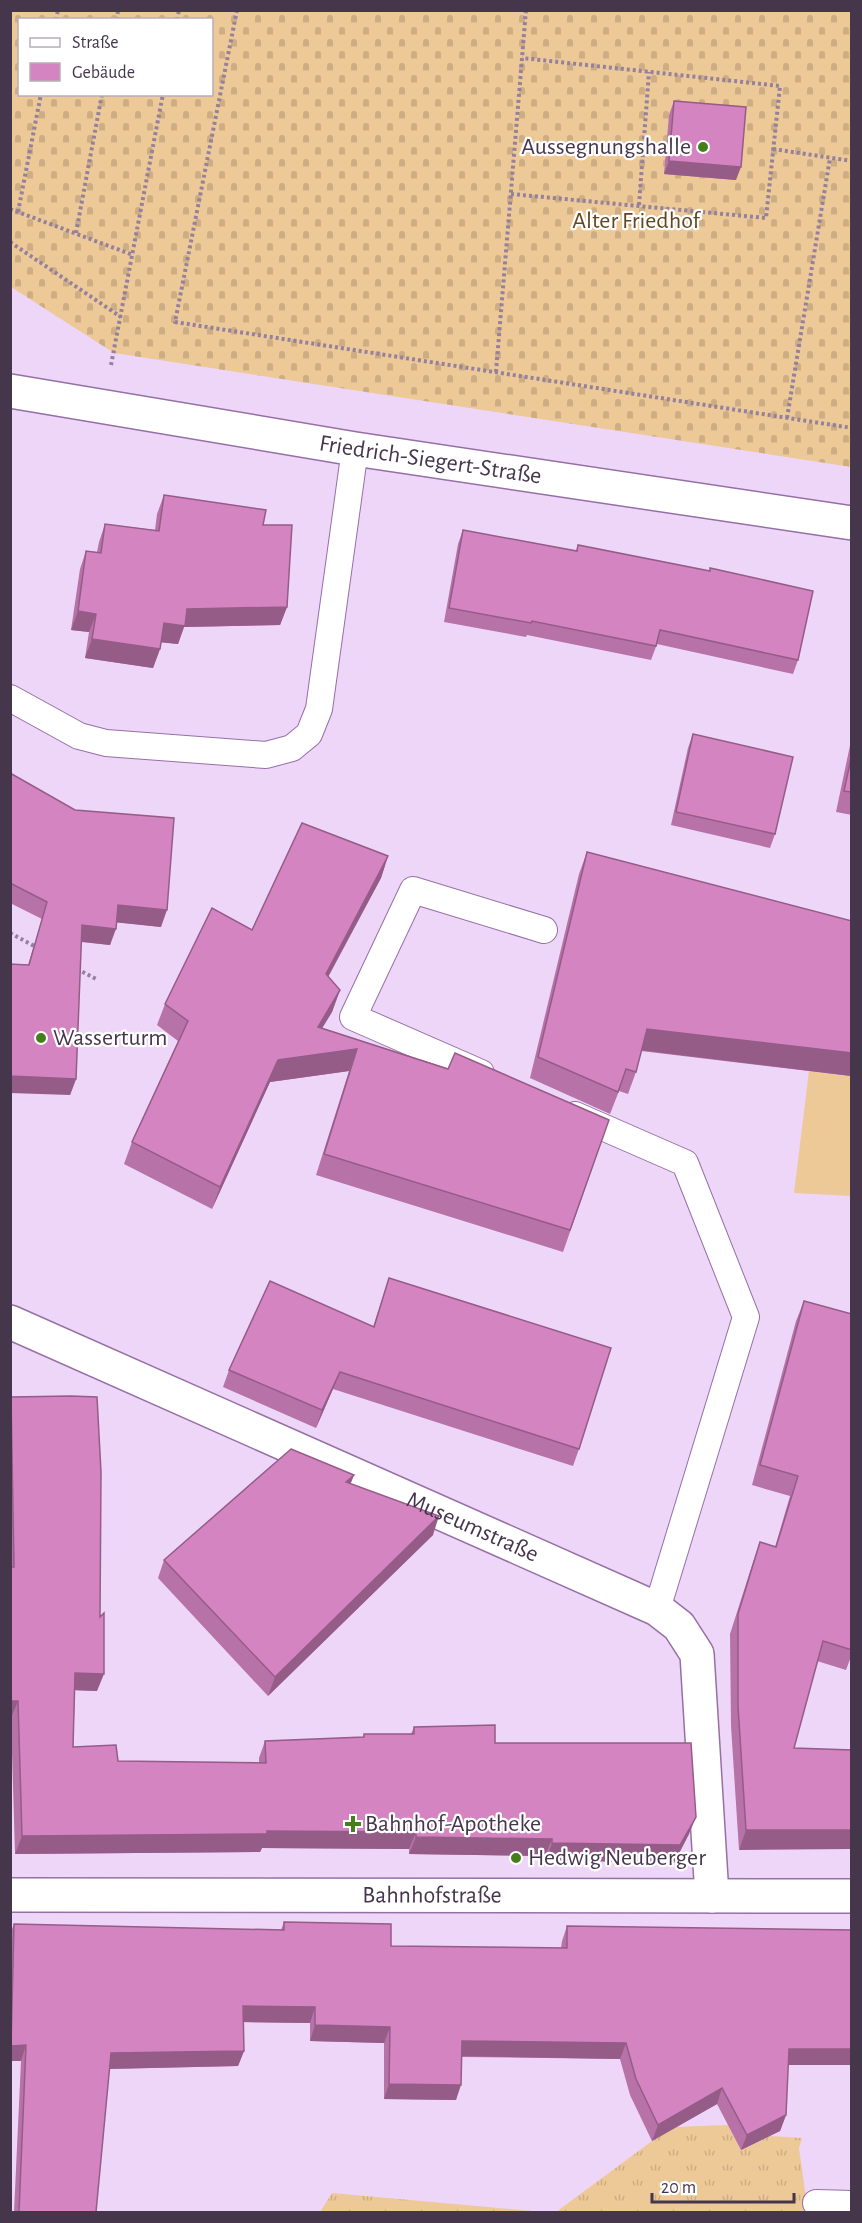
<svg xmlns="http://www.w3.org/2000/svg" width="862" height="2223" font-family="'Alegreya Sans',sans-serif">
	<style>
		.grass { fill: url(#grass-tufts) }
		.cemetery { fill: url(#cemetery-stones); fill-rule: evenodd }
		.pitch { fill: #edc997 }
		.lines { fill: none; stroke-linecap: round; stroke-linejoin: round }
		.lane-casing { stroke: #9570a5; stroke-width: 28 }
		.street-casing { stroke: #9570a5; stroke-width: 36 }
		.path { stroke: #95819d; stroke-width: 4; stroke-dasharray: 3 3; stroke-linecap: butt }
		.lane { stroke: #fff; stroke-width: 26 }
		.street { stroke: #fff; stroke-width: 33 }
		.wall { fill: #b772a7 }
		.shaded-wall { fill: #955c88 }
		.building { fill: #d584c2; stroke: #955c88; stroke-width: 1.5 }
		.poi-dot { fill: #447f1a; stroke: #fff; stroke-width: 2 }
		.labels { text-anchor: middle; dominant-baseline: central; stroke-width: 4.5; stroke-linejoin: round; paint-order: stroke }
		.poi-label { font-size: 24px; fill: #46364c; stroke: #fff; text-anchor: start }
		.park-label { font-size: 24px; fill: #5f4621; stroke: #fff }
		.street-label { font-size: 24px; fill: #46364c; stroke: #fff }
	</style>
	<defs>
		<pattern id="grass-tufts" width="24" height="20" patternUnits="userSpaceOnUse" patternTransform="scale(1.5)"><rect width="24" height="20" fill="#edc997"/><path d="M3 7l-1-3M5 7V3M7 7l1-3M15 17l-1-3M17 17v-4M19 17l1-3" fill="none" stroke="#cdad84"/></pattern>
		<pattern id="cemetery-stones" width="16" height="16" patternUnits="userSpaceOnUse" patternTransform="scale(1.5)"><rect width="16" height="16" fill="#edc997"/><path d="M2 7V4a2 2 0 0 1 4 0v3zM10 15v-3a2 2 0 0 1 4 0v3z" fill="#cdad84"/></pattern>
	</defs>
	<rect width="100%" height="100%" fill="#eed6f9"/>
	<g class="grass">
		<path d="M728,2125L741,2150L770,2136L802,2138L799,2148L808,2212H556L652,2141L676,2127Z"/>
		<path d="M332,2193L544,2212H320Z"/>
	</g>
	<path class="cemetery" d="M10,11H851V467L114,353L11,287ZM20,20H212V94H20Z"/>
	<path class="pitch" d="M809,1071L851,1076V1196L794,1193Z"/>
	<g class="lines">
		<defs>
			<g id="lane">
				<path d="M10,698L79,736L106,743L266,755L292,748L309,734L319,709L355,449"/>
				<path d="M481,1073L353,1017L413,890L544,930"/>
				<path d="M575,1115L685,1163L746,1317L657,1609"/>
				<path d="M816,2203L852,2204"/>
			</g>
			<g id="street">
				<path id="s1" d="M10,391L355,449L852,523"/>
				<path id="s2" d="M10,1322L657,1609L679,1626L697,1654L712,1896"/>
				<path id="s3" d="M10,1895L852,1896"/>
			</g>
		</defs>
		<use href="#lane" class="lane-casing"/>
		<use href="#street" class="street-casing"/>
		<g class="path">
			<path d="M237,10L175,322L852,428"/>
			<path d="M56,20L58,10"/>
			<path d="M117,20L118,10"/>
			<path d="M177,20L179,10"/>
			<path d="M773,149L852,161"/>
			<path d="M511,194L766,218L780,86L522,58"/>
			<path d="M639,205L649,72"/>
			<path d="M10,209L133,255"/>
			<path d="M18,212L41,94"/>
			<path d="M76,233L102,94"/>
			<path d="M10,242L121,317"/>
			<path d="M111,365L163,94"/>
			<path d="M496,372L526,10"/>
			<path d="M787,418L830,158"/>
			<path d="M10,933L36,947"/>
			<path d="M77,969L98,980"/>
		</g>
		<use href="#lane" class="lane"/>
		<use href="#street" class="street"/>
	</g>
	<g class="wall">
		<path d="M674,101L736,180L664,174L669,115Z"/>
		<path d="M164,495L263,525L287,607L280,625L184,627L178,644L161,642L160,649L153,668L85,658L89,632L71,630L80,569L86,551L97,552L99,542L105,524L155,530L157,514Z"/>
		<path d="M463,530L576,551L578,545L798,660L793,674L657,644L651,660L527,635L526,637L444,622L458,544Z"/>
		<path d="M693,734L775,834L770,848L671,825L688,748Z"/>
		<path d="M852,736V815L836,812Z"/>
		<path d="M10,773L161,927L117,922L110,945L81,942L76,1079L70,1095L28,965L42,919L10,903Z"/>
		<path d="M587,852L852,921L851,1076L641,1051L636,1072L628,1094L619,1091L610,1114L530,1078L579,874Z"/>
		<path d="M388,856L381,878L328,976L340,990L332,1012L322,1028L609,1120L563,1252L316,1175L349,1071L270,1082L212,1209L124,1164L132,1142L178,1041L157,1025L165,1004L252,930Z"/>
		<path d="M389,1278L579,1449L573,1466L333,1389L316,1428L223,1387L229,1370L373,1327Z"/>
		<path d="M804,1301L852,1314V1654L846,1670L817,1661L739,1850L731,1726L730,1634L753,1562L760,1542L775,1547L790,1496L752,1485L796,1321Z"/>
		<path d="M10,1398L97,1691L75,1690L73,1747L118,1761L259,1763V1758L265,1741L363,1737L364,1734H411L414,1727L495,1743L689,1834L674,1863L546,1860L545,1856L409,1854V1849L262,1848L260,1852L15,1854L11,1718H10Z"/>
		<path d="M354,1475L350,1484L433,1535L268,1696L158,1578L164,1560Z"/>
		<path d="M284,1922L391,1946L561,1948L562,1941L567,1926L852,1930V2065H788L786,2115L780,2131L741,2150L717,2104L652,2141L630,2095L620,2059L462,2057L456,2100L384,2099V2043L310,2041V2023L243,2022L244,2051L238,2066L109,2069L96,2212H14L21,2061H10V1934L14,1924L281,1930Z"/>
	</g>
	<g class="shaded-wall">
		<path d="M669,161L741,167L736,180L664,174Z"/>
		<path d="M287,607L280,625L184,627L178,644L157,642L164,623L187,609Z"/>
		<path d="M78,611L96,614L89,632L71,630Z"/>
		<path d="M92,639L160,649L153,668L85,658Z"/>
		<path d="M388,856L381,878L318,996L326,974Z"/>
		<path d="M118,905L167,910L161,927L112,922Z"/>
		<path d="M82,925L116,929L110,945L76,941Z"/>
		<path d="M340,990L332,1012L310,1048L318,1027Z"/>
		<path d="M647,1029L852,1053V1075L851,1076L639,1050Z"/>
		<path d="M357,1049L349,1071L270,1082L212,1209L220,1187L278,1060Z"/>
		<path d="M10,1076L76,1079L70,1095L10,1093Z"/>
		<path d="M340,1372L333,1389L316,1428L322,1410Z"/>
		<path d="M354,1475L347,1493L346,1482Z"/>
		<path d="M439,1516L433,1535L268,1696L275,1677Z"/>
		<path d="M75,1673L104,1674L97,1691L69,1690Z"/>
		<path d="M10,1701H18L11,1718H10Z"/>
		<path d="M696,1817L689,1834L674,1863L546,1860L552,1843Z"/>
		<path d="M746,1830H852V1849L739,1850Z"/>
		<path d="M267,1831L416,1832L409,1849L262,1848L260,1852L15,1854L22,1836Z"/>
		<path d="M416,1837L552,1839L545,1856L409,1854Z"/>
		<path d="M243,2006L315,2007L310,2023L237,2022Z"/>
		<path d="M315,2025L390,2027L384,2043L310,2041Z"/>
		<path d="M462,2041L626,2043L620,2059L456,2056Z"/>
		<path d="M26,2045L21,2061H10V2048L11,2046Z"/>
		<path d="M789,2049H852V2065H783Z"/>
		<path d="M244,2051L238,2066L105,2069L111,2053Z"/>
		<path d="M389,2084L461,2085L456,2100L384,2099Z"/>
		<path d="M722,2088L717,2104L652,2141L658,2125Z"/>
		<path d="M786,2115L780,2131L741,2150L747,2135Z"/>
	</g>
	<g class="building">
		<path d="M674,101L746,107L741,167L669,161Z"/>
		<path d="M164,495L266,510L263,525H292L287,607L187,609L185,626L164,623L160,649L92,639L96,614L78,611L86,551L101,553L105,524L159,531Z"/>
		<path d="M463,530L577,551L578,545L710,571V568L813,591L798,660L660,630L656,646L532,621L531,623L449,608Z"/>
		<path d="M693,734L793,757L775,834L676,812Z"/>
		<path d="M852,754V792L844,791Z"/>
		<path d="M10,773L75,810L174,818L167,910L118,905L116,929L82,925L76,1079L10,1076V964L29,965L47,902L10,883Z"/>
		<path d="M302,823L388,856L326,974L340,990L318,1027L448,1069L455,1053L609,1120L570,1230L324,1154L357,1049L278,1060L220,1187L132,1142L188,1021L165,1004L212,908L252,930Z"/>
		<path d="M587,852L852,921V1053L647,1029L636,1072L626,1069L618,1092L538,1057Z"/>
		<path d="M389,1278L611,1348L579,1449L340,1372L322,1410L229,1370L270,1281L374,1327Z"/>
		<path d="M804,1301L852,1314V1650L823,1641L794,1748L852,1750V1830H746L738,1706V1614L760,1542L776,1547L798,1476L760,1465Z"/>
		<path d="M71,1396L97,1397L101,1472L100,1617L104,1613V1674L75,1673L73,1747L116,1745L118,1761L266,1763L265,1741L364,1737V1734H414V1727L495,1725V1743H691L696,1817L680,1845L552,1843V1839L416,1837V1832L267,1831V1834L22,1836L18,1701H10V1567H14L11,1397Z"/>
		<path d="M291,1449L354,1475L346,1482L439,1516L275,1677L164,1560Z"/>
		<path d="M284,1922L391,1924V1946L567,1948V1926L852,1930V2049H789L786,2115L747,2135L722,2088L658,2125L636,2079L626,2043L462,2041L461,2085L389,2084L390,2027L315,2025V2007L243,2006L244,2051L111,2053L96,2212H19L26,2045L11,2046L14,1924L284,1930Z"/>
	</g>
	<g class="poi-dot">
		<circle cx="703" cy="147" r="6"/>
		<circle cx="41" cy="1038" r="6"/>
		<path d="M350 1815h6v6h6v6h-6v6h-6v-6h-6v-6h6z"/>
		<circle cx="516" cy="1858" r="6"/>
	</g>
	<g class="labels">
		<g class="poi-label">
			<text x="691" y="147" text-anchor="end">Aussegnungshalle</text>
			<text x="53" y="1038">Wasserturm</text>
			<text x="365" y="1824">Bahnhof-Apotheke</text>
			<text x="528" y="1858">Hedwig Neuberger</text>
		</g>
		<g class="park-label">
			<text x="636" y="221">Alter Friedhof</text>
		</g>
		<g class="street-label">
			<text stroke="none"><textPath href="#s1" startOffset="426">Friedrich-Siegert-Straße</textPath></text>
			<text stroke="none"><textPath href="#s2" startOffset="506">Museumstraße</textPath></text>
			<text stroke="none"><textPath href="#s3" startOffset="422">Bahnhofstraße</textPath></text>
		</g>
	</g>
	<rect width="862" height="2223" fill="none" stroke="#46364c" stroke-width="24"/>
	<rect x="18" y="18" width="195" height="78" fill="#ffffff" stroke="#b5afb7" stroke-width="1.5"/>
	<rect x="30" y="38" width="30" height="9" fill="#ffffff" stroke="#b5afb7" stroke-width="1.5"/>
	<text x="72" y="48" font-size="18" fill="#46364c">Straße</text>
	<rect x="30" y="63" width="30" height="18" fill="#d584c2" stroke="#b5afb7" stroke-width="1.5"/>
	<text x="72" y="78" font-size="18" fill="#46364c">Gebäude</text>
	<path d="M652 2193v9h142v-9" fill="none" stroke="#46364c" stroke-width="3"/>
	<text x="661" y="2193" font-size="18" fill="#46364c" stroke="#ffffff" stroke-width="4.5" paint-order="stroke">20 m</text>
</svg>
